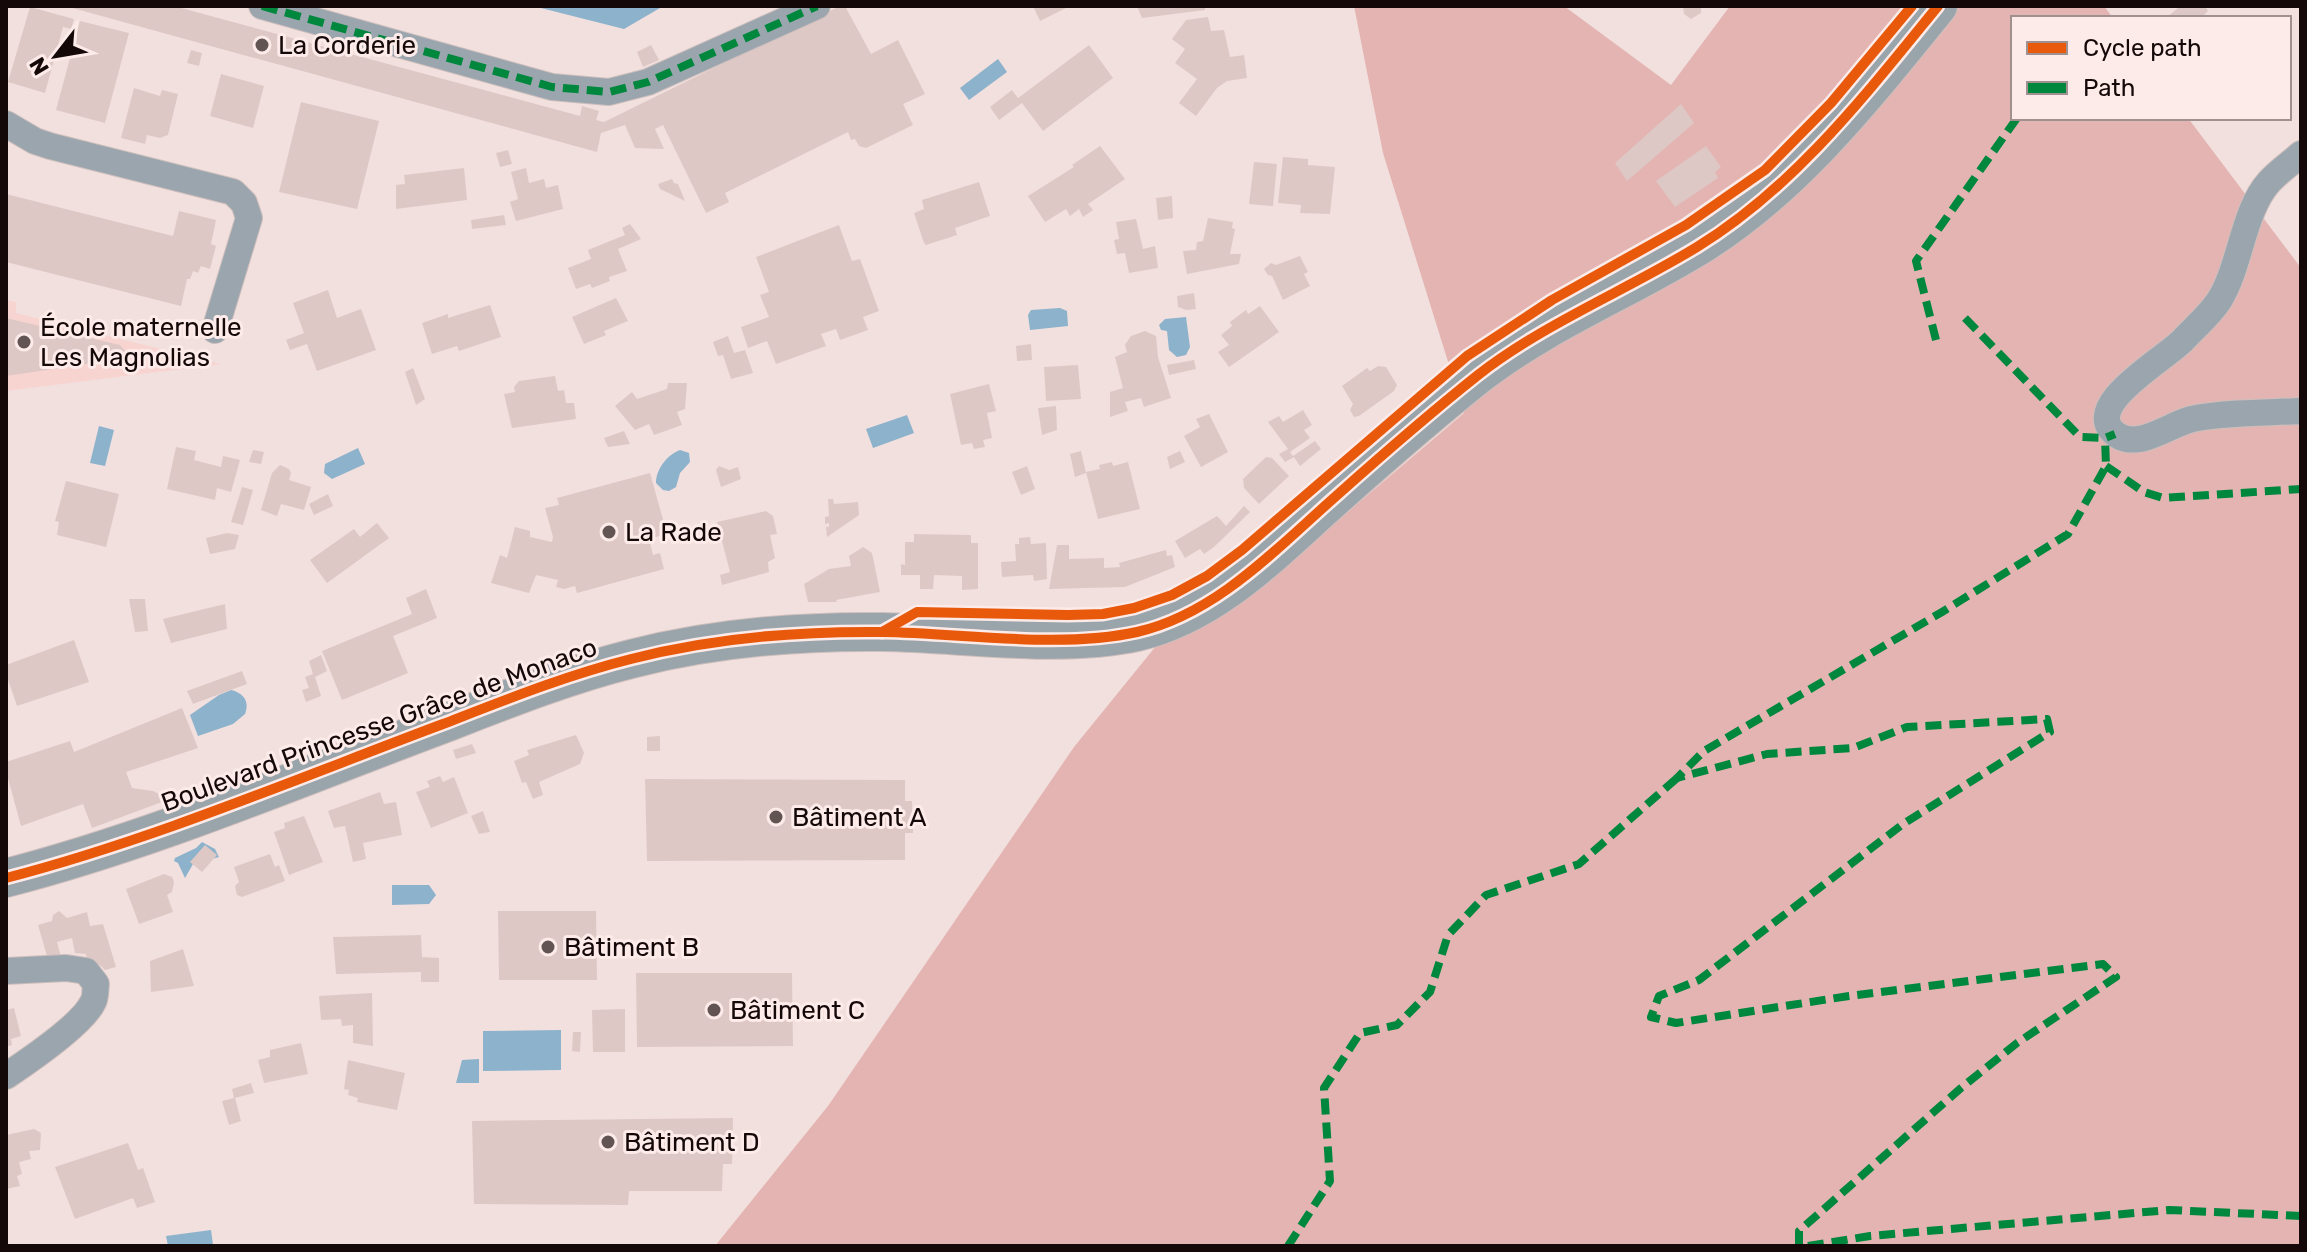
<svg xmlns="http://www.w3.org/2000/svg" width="2307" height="1252" font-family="Rubik,sans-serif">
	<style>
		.built { fill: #f8d4d1 }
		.forest { fill: #e3b4b1 }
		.water { fill: #8cb2cc }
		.building { fill: #dec8c6 }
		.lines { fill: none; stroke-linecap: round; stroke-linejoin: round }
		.minor-casing { stroke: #cdbfbd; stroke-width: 28 }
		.secondary-casing { stroke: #cdbfbd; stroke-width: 40 }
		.minor { stroke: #9aa5ae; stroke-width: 26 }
		.secondary { stroke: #99a4ab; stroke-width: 38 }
		.quiet { stroke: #00873e; stroke-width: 8; stroke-dasharray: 16 8; stroke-linecap: butt }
		.cycleway-casing { stroke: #fcebe9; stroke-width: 15 }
		.cycleway { stroke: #e8590c; stroke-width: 10 }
		.poi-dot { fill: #625453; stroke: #fcebe9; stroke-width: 3 }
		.labels { text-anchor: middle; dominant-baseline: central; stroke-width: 6; stroke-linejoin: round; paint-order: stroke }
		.poi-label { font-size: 26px; fill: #150808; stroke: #fcebe9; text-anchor: start }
		.street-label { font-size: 26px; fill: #150808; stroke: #fcebe9 }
	</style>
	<rect width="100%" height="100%" fill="#f2e0de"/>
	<path class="built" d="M6,300L16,302V313L221,364L6,391Z"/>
	<path class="forest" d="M1354,6H1564L1671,85L1730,6H2104L2113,18H2013V118H2188L2301,268V1246H715L828,1106L1074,747L1156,646L1256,590L1464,413L1383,153Z"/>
	<g class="water">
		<path d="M533,6H659L660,8L624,29Z"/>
		<path d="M998,59L1007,72L969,100L960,88Z"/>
		<path d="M1060,308L1067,311L1068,326L1030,330L1028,315L1031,310Z"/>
		<path d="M1186,317L1190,347L1186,355L1177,357L1169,350L1167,331L1161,330L1159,325L1165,319Z"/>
		<path d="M907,415L914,433L873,448L866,429Z"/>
		<path d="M99,426L114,430L105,466L90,463Z"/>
		<path d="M358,448L365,464L332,479L324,473L325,464Z"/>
		<path d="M680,450L689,453L690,462L680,473L676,487L669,491L663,490L656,483C656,469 667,455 680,450Z"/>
		<path d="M231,690C243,693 250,701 245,714L233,724L198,736L190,715L219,695Z"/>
		<path d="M202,842L215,849L219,857L193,864L185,878L178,863L174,861L175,858L196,848Z"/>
		<path d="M392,885H429L436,895L429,904L392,905Z"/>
		<path d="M561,1030V1070L483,1071V1031Z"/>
		<path d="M479,1059V1083H456L462,1060Z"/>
		<path d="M211,1230L213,1245L168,1246L166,1236Z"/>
	</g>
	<g class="building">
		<path d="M65,6H174L580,116L582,106L599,111L596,120L604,122L840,6H845L871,54L898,40L925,94L903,104L913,125L866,148L859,146L855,139L851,140L848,132L725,193L729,202L706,213L663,125L655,129L664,149L635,148L625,125L601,133L597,152Z"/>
		<path d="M1033,6H1070L1040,21Z"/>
		<path d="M1137,6H1205V10L1142,18Z"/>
		<path d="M1683,6H1701V13L1691,19L1684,14Z"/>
		<path d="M2176,6H2205L2208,11L2204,15L2207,18H2166L2178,8Z"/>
		<path d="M30,7L74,19L71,29L63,27L45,93L8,82Z"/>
		<path d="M1208,17L1211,31L1224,30L1230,57L1244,55L1247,78L1227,81L1217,88L1196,116L1179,103L1197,79L1175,63L1185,49L1172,39L1186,20Z"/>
		<path d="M80,21L129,33L105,123L56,110Z"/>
		<path d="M651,45L659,60L643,67L637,52Z"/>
		<path d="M1089,45L1113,78L1043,131L1022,103L999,120L990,107L1012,90L1018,98Z"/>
		<path d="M191,50L202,53L199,66L187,63Z"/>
		<path d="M221,74L264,86L253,128L210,116Z"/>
		<path d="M134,88L160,96L162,90L178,94L168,135L160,138L147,135L145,144L121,138Z"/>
		<path d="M301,102L379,121L357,209L279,192Z"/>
		<path d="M1681,104L1694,123L1627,181L1615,163Z"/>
		<path d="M1100,146L1125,179L1088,204L1093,210L1083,217L1079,209L1070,216L1066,209L1045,222L1028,196L1074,167L1072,165Z"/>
		<path d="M1706,146L1721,167L1715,172L1718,178L1675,207L1656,181Z"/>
		<path d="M508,150L512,164L500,167L496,153Z"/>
		<path d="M1283,157L1308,159V165L1335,167L1330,214L1300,213L1301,205L1278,203Z"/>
		<path d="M1254,162L1277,164L1273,206L1249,204Z"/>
		<path d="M464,168L467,200L396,209V185L405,184L404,175Z"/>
		<path d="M526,168L529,183L544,179L546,188L558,185L563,209L516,221L510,202L518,199L511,172Z"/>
		<path d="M672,179L674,183L678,184L685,201L660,189L658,184Z"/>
		<path d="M979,182L990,216L955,228L957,235L926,245L924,243L914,213L924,209L922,200Z"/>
		<path d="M6,194L173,236L179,211L216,220L211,244L216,246L210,269L201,266L198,273L193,271L190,279H187L181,306L6,262Z"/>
		<path d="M1172,196L1173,218L1158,220L1156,198Z"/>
		<path d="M504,215L506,225L472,229L471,220Z"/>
		<path d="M1208,218L1233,222L1232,228L1235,229L1230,254H1241L1239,264L1187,274L1183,251L1196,250L1197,242L1203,241Z"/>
		<path d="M1136,219L1143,249L1155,246L1158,268L1129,273L1125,253L1117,254L1114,240L1119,239L1116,222Z"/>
		<path d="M630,224L641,239L618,249L627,271L609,277L610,281L592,288L590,284L576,289L568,268L591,259L588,250L625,235L622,228Z"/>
		<path d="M839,225L852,261L860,259L879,311L863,317L868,330L840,340L836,329L821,334L826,346L776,364L767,341L748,348L741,327L769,317L760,295L769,292L756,257Z"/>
		<path d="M1300,256L1308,272L1304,274L1310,286L1283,300L1272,276L1268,275L1264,269L1271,263L1276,265Z"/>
		<path d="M328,290L337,318L361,309L376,350L317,371L307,344L290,350L286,340L304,333L293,303Z"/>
		<path d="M1194,293L1196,309L1186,310L1178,307L1177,296Z"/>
		<path d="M616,298L628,321L604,331L606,335L584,344L572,317Z"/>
		<path d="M490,305L501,337L459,351L457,346L432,354L422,323L448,314V318Z"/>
		<path d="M1260,306L1279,332L1229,367L1218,352L1229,345L1221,335L1232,326L1230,322L1246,310L1248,314Z"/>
		<path d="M6,318L120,345L128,354L120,359L6,376Z"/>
		<path d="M1145,331L1156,336L1158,357L1171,398L1144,407L1141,398L1125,402L1128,411L1110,417V392L1123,388L1115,357L1127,352L1125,345L1131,336Z"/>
		<path d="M728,336L734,353L745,350L753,373L731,379L723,355L718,356L713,342Z"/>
		<path d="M1031,344L1032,360L1017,361L1016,346Z"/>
		<path d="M1194,360L1196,369L1169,375L1167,365Z"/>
		<path d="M1078,365L1081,399L1046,401L1044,367Z"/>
		<path d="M1378,366L1386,367L1397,385L1394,391L1359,416L1354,417L1350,410L1353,404L1342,386L1367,368L1370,371Z"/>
		<path d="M413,368L425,399L416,405L405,372Z"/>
		<path d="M555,376L558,391L564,390L566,403H574L576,419L512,428L504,394L515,392L514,387L519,381Z"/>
		<path d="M668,383H687L685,409L677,412L682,425L654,435L649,424L635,430L615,406L632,392L637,399L667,389Z"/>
		<path d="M989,384L996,411L987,413L992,438L983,440L985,447L974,449L972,443L961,445L950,394Z"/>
		<path d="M1056,406L1057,430L1042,435L1038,408Z"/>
		<path d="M1303,410L1312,425L1304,430L1310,438L1290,452L1293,456L1315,441L1321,449L1300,466L1294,457L1285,462L1279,454L1288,449L1268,422L1279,416L1283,422Z"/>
		<path d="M1209,414L1228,452L1201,467L1184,436L1200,427L1196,419Z"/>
		<path d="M624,431L630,444L608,447L604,438Z"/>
		<path d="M176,447L196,451L194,460L221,467L223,456L240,460L231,492L217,488L215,500L167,489Z"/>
		<path d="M253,450L264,452L261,464L249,462Z"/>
		<path d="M1081,451L1086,473L1075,477L1070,454Z"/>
		<path d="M1180,451L1185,462L1170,469L1167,457Z"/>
		<path d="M1266,457L1272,458L1289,476L1259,504L1244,488L1243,479Z"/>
		<path d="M1112,462L1113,466L1128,462L1140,509L1098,519L1086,472L1100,469L1099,465Z"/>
		<path d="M280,465L289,469L291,473L289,480L311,487L304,510L281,504L277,516L261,510L272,473Z"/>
		<path d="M719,466L729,470L738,467L741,479L721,487L716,470Z"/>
		<path d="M1027,466L1035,489L1021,495L1012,472Z"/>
		<path d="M650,473L667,534L649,539L653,555L660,553L664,569L577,593L575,586L564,589L556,587L558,580L536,575L529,593L491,583L500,555L507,558L515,527L530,531V537L552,542L553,537L545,508L559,505L557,498Z"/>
		<path d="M66,481L119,494L106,547L57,535L59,522L55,521Z"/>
		<path d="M242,487L253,490L243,525L231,522Z"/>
		<path d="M328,494L333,506L314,515L309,504Z"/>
		<path d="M828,499H833L834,504L858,502L859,515L827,537L826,527H829V523L825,524V517L829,516Z"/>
		<path d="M1244,506L1250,512L1214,547L1204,554L1200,549L1185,558L1175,541L1217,516L1226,526Z"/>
		<path d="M766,511L773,516L777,534L770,535L775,558L768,562L769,572L722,585L720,575L730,572L717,522Z"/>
		<path d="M377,523L389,538L327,583L310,560L354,529L360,537Z"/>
		<path d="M227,533L239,535L235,549L210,554L206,538Z"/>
		<path d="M914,534L971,535V543H978V589L962,590V576L934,575L933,589H920V575H901V564L905,565V542H914Z"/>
		<path d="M1030,537L1031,544L1046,543L1047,579L1034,581L1033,575L1002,577L1001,562L1016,561L1015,544H1019V538Z"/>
		<path d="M1057,545H1069V559L1104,558V568L1120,567L1119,563L1166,550L1167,556L1172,555L1175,567L1125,587L1049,589Z"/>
		<path d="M863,547L872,553L880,592L836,600L837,602H808L804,584L829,569L851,566L849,556Z"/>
		<path d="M426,589L437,618L393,636L408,673L342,700L322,651L412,614L406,598Z"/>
		<path d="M129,599H145L148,631L135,632Z"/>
		<path d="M225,604L227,629L171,643L163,619Z"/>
		<path d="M74,640L89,682L17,706L6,674V665Z"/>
		<path d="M321,655L327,671L315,677L321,696L306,702L302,690L309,688L305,677L313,674L309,661Z"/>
		<path d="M242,671L247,684L193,704L187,691Z"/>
		<path d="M182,708L198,748L126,772L132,788L153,791L159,794L162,802L92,828L83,804L21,826L6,771V762L70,741L74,752Z"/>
		<path d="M576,735L584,753L580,764L539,782L543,795L533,799L526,782L522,783L514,761L529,755L527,750Z"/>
		<path d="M660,736V751H647V737Z"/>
		<path d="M472,744L476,753L456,759L453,750Z"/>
		<path d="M440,776L443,782L454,777L468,813L431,828L416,792L430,787L427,781Z"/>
		<path d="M645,779L905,780V801H912L913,833H905V860L647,861Z"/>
		<path d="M380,792L384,804L396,802L402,835L363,843L366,859L353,862L345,826L334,828L328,811Z"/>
		<path d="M483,811L490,832L479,834L471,816Z"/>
		<path d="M304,816L323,862L289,875L274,832L285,828L284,823Z"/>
		<path d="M205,845L217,855L202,872L190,862Z"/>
		<path d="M270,854L275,867L279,865L285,881L242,897L237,895L235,886L239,882L234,867Z"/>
		<path d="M164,874L172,877L174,882L172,892L167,895L173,912L139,924L126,889Z"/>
		<path d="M59,911L67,918L87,912L90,926L103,924L116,967L105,970L101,966L87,960L86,954L75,953L72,938L57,942L61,957L47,956L38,925L52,921L53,915Z"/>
		<path d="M498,911H596L597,980H499Z"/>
		<path d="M421,935L422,957L439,958V982H421V972L336,974L333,937Z"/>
		<path d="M183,949L194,986L151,992L150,961Z"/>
		<path d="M636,973H792L793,1046L637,1047Z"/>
		<path d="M372,993L373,1046L353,1043V1025L342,1026L341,1019L321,1020L319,996Z"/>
		<path d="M14,1008L21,1036L11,1039L12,1045L6,1047V1010Z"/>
		<path d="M625,1009V1052H593L592,1010Z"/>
		<path d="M573,1032H581L580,1052L572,1051Z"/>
		<path d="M301,1043L308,1074L264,1083L258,1060L270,1057V1050Z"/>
		<path d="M348,1060L405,1073L397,1110L357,1102L358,1098L348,1095L349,1090L344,1089Z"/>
		<path d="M251,1083L254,1093L235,1098L241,1121L229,1125L222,1101L234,1098L232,1089Z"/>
		<path d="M733,1118L732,1164H723L722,1191H629L628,1205L474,1204L472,1121Z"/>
		<path d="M34,1129L41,1133L40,1150L29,1151L31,1159L19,1162L22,1174L17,1176L20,1186L6,1189V1135Z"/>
		<path d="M128,1143L138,1170L143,1168L155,1202L137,1208L133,1198L75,1219L55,1167Z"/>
	</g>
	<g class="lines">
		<defs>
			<g id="minor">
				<path d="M262,6L552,87L609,92L648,82L817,6"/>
				<path d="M6,124L35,141L50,146L233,192L244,203L249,218L215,330"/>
				<path d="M2301,154C2291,163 2278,172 2269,182C2243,211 2241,264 2220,299C2211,314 2195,327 2183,340C2167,358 2077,407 2117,435C2139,450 2170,424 2192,419C2225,412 2267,413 2301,411"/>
				<path d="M6,971L66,968L86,971L96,984C95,990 96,997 93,1002C83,1024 27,1062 6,1076"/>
			</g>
			<path id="secondary" d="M6,878C153,840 301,777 443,724C505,700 567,675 631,659C712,638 799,631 883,632C961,633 1061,649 1137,632C1216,614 1276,549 1335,497C1382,455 1429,414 1478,375C1545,323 1625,291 1697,247C1794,188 1867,93 1938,6"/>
		</defs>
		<use href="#minor" class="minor-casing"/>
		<use href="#secondary" class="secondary-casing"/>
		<use href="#minor" class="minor"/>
		<use href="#secondary" class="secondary"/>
		<g class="quiet">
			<path d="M262,6L552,87L609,92L648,82L817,6"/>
			<path d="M1965,318L2080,437L2105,438L2115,434"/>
			<path d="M1936,340L1916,261L2017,118"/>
			<path d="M2106,466L2144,492L2163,498L2301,489"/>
			<path d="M1288,1246L1330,1181L1324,1088L1360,1033L1397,1025L1430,992L1448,935L1486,895L1579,864L1677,778"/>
			<path d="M1799,1246V1231L1961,1088L2017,1043L2116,977L2103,964L1849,996L1676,1023L1651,1017L1659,996L1699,980L1903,824L2050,732L2047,719L1907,727L1853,748L1767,754L1677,778L1704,751L1942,612L2068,534L2106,466L2105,438"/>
			<path d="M1808,1246L1870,1236L2169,1210L2301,1216"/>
		</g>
		<defs>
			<g id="cycleway">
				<path d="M882,632L917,612L1068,615L1103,614L1134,608L1172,595L1207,576L1242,550L1467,356L1552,300L1686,225L1765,170L1831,103L1912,6"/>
				<path d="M6,878C153,840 301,777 443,724C505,700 567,675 631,659C712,638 799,631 883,632C961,633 1061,649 1137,632C1216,614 1276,549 1335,497C1382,455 1429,414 1478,375C1545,323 1625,291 1697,247C1794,188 1867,93 1938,6"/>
			</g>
		</defs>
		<use href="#cycleway" class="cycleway-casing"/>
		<use href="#cycleway" class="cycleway"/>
	</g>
	<g class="poi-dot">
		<circle cx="262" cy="45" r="8"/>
		<circle cx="24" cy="342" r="8"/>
		<circle cx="609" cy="532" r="8"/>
		<circle cx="776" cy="817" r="8"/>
		<circle cx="548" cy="947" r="8"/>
		<circle cx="714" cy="1010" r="8"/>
		<circle cx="608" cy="1142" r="8"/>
	</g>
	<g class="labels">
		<g class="poi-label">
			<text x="278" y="45">La Corderie</text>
			<text x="40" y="327">École maternelle<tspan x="40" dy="30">Les Magnolias</tspan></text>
			<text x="625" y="532">La Rade</text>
			<text x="792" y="817">Bâtiment A</text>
			<text x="564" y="947">Bâtiment B</text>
			<text x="730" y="1010">Bâtiment C</text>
			<text x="624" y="1142">Bâtiment D</text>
		</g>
		<g class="street-label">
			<text transform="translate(379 725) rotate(-20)">Boulevard Princesse Grâce de Monaco</text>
		</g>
	</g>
	<rect width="2307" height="1252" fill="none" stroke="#150808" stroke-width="16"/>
	<rect x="2011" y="16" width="280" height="104" fill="#fcebe9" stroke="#a0908f" stroke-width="2"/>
	<rect x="2027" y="42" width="40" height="12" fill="#e8590c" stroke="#a0908f" stroke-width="2"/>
	<text x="2083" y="56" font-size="24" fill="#150808">Cycle path</text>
	<rect x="2027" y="82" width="40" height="12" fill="#00873e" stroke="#a0908f" stroke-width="2"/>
	<text x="2083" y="96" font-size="24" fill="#150808">Path</text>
	<g transform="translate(56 56) rotate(239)" stroke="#fcebe9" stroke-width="6" paint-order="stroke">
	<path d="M0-6L14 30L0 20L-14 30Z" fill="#150808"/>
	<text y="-12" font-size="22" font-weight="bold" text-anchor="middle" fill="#150808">N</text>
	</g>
</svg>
